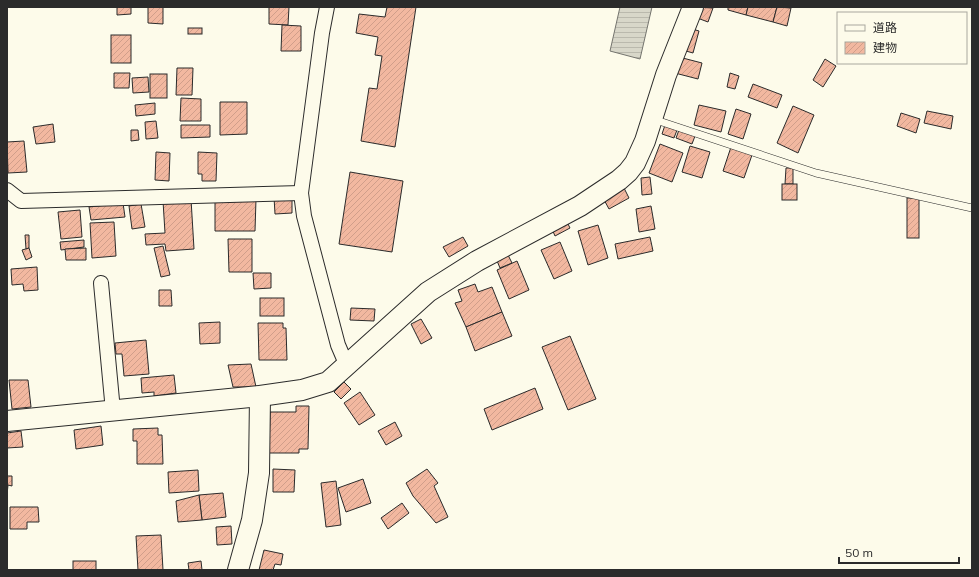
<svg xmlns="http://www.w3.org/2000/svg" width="979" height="577" font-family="Mulish,'Noto Sans JP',sans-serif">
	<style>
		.water { fill: url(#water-rules); stroke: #74746e }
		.building { fill: url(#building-hatch); stroke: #2b2b2b }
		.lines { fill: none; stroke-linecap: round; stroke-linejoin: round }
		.lane-casing { stroke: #2b2b2b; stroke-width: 8 }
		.street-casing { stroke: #2b2b2b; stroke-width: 16 }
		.secondary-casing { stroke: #2b2b2b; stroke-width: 22 }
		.lane { stroke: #fdfbea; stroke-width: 7 }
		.street { stroke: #fdfbea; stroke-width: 14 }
		.secondary { stroke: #fdfbea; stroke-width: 20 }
	</style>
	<defs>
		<pattern id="water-rules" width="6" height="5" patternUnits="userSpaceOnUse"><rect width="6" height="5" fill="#d8d7c9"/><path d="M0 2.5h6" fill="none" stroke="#bab9ad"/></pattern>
		<pattern id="building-hatch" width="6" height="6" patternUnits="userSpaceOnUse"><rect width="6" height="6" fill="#f2b8a0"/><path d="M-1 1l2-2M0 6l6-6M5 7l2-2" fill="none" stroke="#d09e8a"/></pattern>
	</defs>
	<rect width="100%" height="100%" fill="#fdfbea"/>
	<path class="water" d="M620,7H652L640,59L610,51Z"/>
	<g class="building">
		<path d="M117,7H131V14L117,15Z"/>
		<path d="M148,7H163V24L148,23Z"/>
		<path d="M269,7H289L288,25L269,24Z"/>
		<path d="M387,7H416L395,147L361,141L369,88L377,89L382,56L375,55L378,37L356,33L359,14L385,17Z"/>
		<path d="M695,7L713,8L708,22L692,16Z"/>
		<path d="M728,7H748L746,15L728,10Z"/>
		<path d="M748,7H777L773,22L746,15Z"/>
		<path d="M777,7L791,8L787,26L773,22Z"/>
		<path d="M282,25L301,26V51H281Z"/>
		<path d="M686,27L699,31L693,53L679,49Z"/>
		<rect x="188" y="28" width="14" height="6"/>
		<rect x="111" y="35" width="20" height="28"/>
		<path d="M675,56L702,63L698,79L671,72Z"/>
		<path d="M825,59L836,66L823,87L813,80Z"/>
		<path d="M177,68H193L192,95H176Z"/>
		<path d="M114,73H130L129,88H114Z"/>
		<path d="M730,73L739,76L735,89L727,87Z"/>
		<rect x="150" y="74" width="17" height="24"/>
		<path d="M148,77L149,92L133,93L132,78Z"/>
		<path d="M753,84L782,95L777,108L748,97Z"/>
		<path d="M181,98L201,99V121H180Z"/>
		<path d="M220,102H247V134L220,135Z"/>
		<path d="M155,103V114L136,116L135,105Z"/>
		<path d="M699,105L726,111L721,132L694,125Z"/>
		<path d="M793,106L814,115L798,153L777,143Z"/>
		<path d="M736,109L751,114L743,139L728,134Z"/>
		<path d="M927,111L953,116L951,129L924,123Z"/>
		<path d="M901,113L920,119L916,133L897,126Z"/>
		<path d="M156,121L158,138L146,139L145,122Z"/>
		<path d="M53,124L55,142L36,144L33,127Z"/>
		<path d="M181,125H210V137L181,138Z"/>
		<path d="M665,125L677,130L674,138L662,134Z"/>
		<path d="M131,130H138L139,140L131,141Z"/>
		<path d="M679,130L695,136L692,144L676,138Z"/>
		<path d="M24,141L27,172L8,173L7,142Z"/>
		<path d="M660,144L683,153L672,182L649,173Z"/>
		<path d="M690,146L710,152L702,178L682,172Z"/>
		<path d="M731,147L752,155L744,178L723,171Z"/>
		<path d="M156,152L170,153L169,181L155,180Z"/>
		<path d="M198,152L217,153L216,181H202V174H198Z"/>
		<path d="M786,168H793V184H785Z"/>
		<path d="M350,172L403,181L392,252L339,244Z"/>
		<path d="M650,177L652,194L642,195L641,178Z"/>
		<rect x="782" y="184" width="15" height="16"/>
		<path d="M623,186L629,198L609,209L602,196Z"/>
		<path d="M274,197H292V213L275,214Z"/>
		<path d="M215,198L256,199L255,231H215Z"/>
		<rect x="907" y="198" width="12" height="40"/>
		<path d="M191,199L194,249L166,251L165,244L146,245L145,234L165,233L163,201Z"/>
		<path d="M123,203L125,217L91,220L89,207Z"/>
		<path d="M141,204L145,227L132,229L129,206Z"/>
		<path d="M651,206L655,229L639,232L636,209Z"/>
		<path d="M80,210L82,237L61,239L58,212Z"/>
		<path d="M114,222L116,256L92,258L90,223Z"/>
		<path d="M567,222L570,228L555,236L552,229Z"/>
		<path d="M598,225L608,258L588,265L578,231Z"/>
		<path d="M25,235H29V248L26,249Z"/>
		<path d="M463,237L468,246L449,257L443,247Z"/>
		<path d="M650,237L653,251L618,259L615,244Z"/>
		<path d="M228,239H252V272H229Z"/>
		<path d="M84,240V247L61,250L60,242Z"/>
		<path d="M560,242L572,271L554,279L541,250Z"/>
		<path d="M163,246L170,275L161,277L154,248Z"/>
		<path d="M29,248L32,257L26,260L22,250Z"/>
		<path d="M86,248V260H66L65,249Z"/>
		<path d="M506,251L512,263L500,268L495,256Z"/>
		<path d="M517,261L529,290L509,299L497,270Z"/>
		<path d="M37,267L38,290L24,291L23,284L12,285L11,269Z"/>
		<path d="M253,273H271V288L254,289Z"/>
		<path d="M475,284L478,292L492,287L502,312L466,327L455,303L462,301L458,290Z"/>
		<path d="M159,290H171L172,306H159Z"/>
		<rect x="260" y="298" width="24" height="18"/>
		<path d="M351,308L375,309L374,321L350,320Z"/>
		<path d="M502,312L512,336L475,351L466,327Z"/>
		<path d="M421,319L432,338L421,344L411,324Z"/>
		<path d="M220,322V343L200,344L199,323Z"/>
		<path d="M258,323H283V328H286L287,360H259Z"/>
		<path d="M570,336L596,399L568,410L542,347Z"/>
		<path d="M146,340L149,374L124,376L122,354H116L115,343Z"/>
		<path d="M251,364L256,387H233L228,365Z"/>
		<path d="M174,375L176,393L154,396V392L142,393L141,378Z"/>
		<path d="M9,380H28L31,407L12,409Z"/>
		<path d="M344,382L351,389L341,399L334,392Z"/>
		<path d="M535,388L543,409L492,430L484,409Z"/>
		<path d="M360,392L375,415L359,425L344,403Z"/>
		<path d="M296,406H309L308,449H299V453H269L270,412H296Z"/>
		<path d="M395,422L402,436L386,445L378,431Z"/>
		<path d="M101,426L103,445L76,449L74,430Z"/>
		<path d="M158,428V435H162L163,464H137V441H133V429Z"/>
		<path d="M21,431L23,447L7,448V433Z"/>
		<path d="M273,469L295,470L294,492H273Z"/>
		<path d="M427,469L438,483L434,486L448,517L436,523L413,496L406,483Z"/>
		<path d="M198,470L199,491L169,493L168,472Z"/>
		<path d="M7,476H12V486L8,485L7,495Z"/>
		<path d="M363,479L371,503L346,512L338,488Z"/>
		<path d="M336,481L341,525L326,527L321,483Z"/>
		<path d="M223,493L226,517L202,520L199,495Z"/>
		<path d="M199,495L202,520L178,522L176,501Z"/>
		<path d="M402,503L409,513L388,529L381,518Z"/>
		<path d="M10,507H38L39,522H27V529H10Z"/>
		<path d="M231,526L232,544L217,545L216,527Z"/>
		<path d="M161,535L163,570H138L136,536Z"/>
		<path d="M264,550L283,554L281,565L275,564L273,570H259Z"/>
		<rect x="73" y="561" width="23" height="9"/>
		<path d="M201,561L202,570H189L188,563Z"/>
	</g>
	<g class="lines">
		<defs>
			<path id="lane" d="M653,119L816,173L972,208"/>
			<g id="street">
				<path d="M327,7L322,33L301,193L304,216L338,345L347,366"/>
				<path d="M7,190L21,201L301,193"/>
				<path d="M101,283L113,411"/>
			</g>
			<g id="secondary">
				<path d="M7,421L260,396L302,390L328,382L428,292L477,261L580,206L619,180L628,172L635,163L645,141L666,75L693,7"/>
				<path d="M238,570L252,520L259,473L260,396"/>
			</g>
		</defs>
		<use href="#lane" class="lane-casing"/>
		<use href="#street" class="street-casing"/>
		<use href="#secondary" class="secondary-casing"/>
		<use href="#lane" class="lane"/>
		<use href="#street" class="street"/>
		<use href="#secondary" class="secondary"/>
	</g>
	<rect width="979" height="577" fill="none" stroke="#2b2b2b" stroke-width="16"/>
	<rect x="837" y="12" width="130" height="52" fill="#fdfbea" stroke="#a9a89e"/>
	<rect x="845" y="25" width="20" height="6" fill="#fdfbea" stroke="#a9a89e"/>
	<text x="873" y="32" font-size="12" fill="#2b2b2b">道路</text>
	<rect x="845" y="42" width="20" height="12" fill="url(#building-hatch)" stroke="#a9a89e"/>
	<text x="873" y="52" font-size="12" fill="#2b2b2b">建物</text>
	<path d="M839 557v6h120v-6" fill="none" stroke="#2b2b2b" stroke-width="2"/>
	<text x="845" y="557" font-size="12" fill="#2b2b2b" stroke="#fdfbea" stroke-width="3" paint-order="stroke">50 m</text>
</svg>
